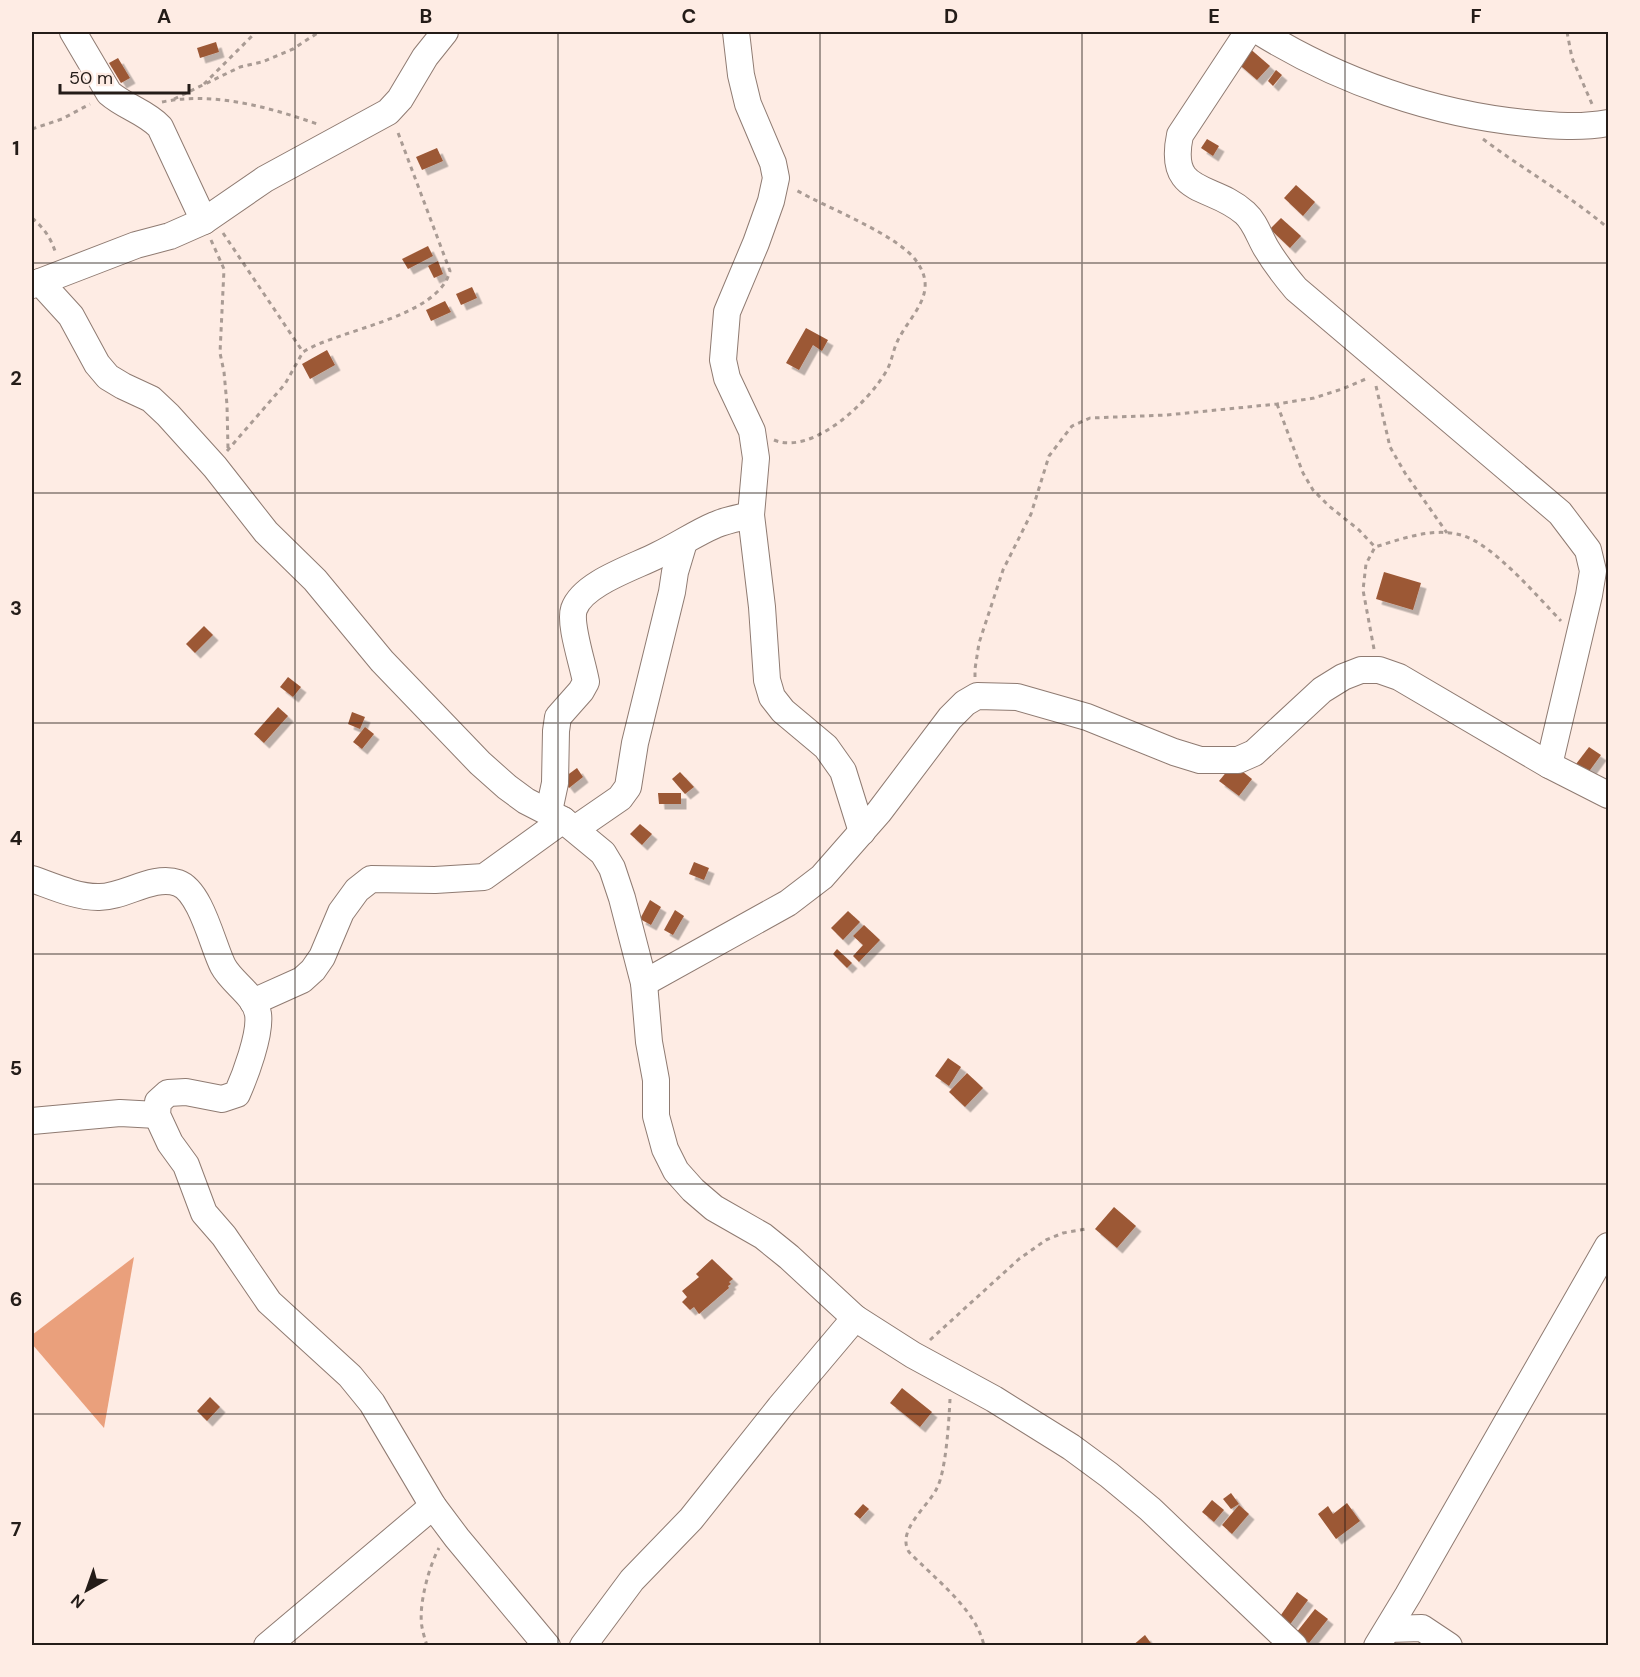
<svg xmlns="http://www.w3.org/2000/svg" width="1640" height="1677" font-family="'DM Sans',sans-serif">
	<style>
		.forest { fill: #eaa07c }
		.building { fill: #9c5836; filter: url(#shadow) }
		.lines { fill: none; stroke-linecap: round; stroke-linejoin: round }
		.minor-casing { stroke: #8f7b72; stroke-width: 28 }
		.path { stroke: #a99b94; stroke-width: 3; stroke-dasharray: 4.5 4.5; stroke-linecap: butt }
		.minor { stroke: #fff; stroke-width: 26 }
		.grid { fill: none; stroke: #241c18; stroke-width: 1.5; stroke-opacity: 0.55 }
		.neatline { fill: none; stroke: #241c18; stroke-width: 2 }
		.grid-label { font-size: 20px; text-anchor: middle; font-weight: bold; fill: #241c18 }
	</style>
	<defs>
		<filter id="shadow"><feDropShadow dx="5.5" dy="5.5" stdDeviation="0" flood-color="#0004"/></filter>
	</defs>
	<rect width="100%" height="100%" fill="#feece4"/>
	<path class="forest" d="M134,1257L104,1428L32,1344V1335Z"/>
	<g class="building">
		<path d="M216,42L219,52L200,58L197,48Z"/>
		<path d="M1248,47L1270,66L1257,80L1235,61Z"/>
		<path d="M118,58L130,78L121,83L109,63Z"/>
		<path d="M1276,70L1282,75L1273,86L1268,81Z"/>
		<path d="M1207,139L1219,146L1213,156L1201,148Z"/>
		<path d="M437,148L443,161L422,170L416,157Z"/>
		<path d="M1296,185L1315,202L1303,216L1284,198Z"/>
		<path d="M1281,218L1301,236L1290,248L1270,229Z"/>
		<path d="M428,246L433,256L408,269L402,259Z"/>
		<path d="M438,261L443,274L434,278L428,266Z"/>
		<path d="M472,287L477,298L461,305L456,294Z"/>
		<path d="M445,301L451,312L431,321L426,310Z"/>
		<path d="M806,328L828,340L822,351L813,345L799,370L786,363Z"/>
		<path d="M327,350L335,365L310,379L302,364Z"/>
		<path d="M1384,572L1421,583L1413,610L1376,599Z"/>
		<path d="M204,626L213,635L195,653L186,644Z"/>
		<path d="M288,677L301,687L293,697L280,687Z"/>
		<path d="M278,707L288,716L264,743L254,734Z"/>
		<path d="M352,712L365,717L360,729L348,724Z"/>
		<path d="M365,727L374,734L362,749L353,742Z"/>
		<path d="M1589,747L1601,755L1585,777L1573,768Z"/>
		<path d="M1233,764L1252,779L1239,796L1219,781Z"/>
		<path d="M577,768L583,777L569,788L562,779Z"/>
		<path d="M680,772L694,787L685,794L672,779Z"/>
		<path d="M658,793H681V804H659Z"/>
		<path d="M640,824L652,834L642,845L630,834Z"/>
		<path d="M694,862L709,868L704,880L689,874Z"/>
		<path d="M650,900L661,907L651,925L640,919Z"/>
		<path d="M675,910L684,916L673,935L664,930Z"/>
		<path d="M848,911L860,922L843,940L831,928Z"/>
		<path d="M864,925L880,940L859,962L853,956L863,945L853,936Z"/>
		<path d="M837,949L852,963L847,968L833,954Z"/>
		<path d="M948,1058L961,1067L949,1086L935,1076Z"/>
		<path d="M967,1073L983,1088L965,1107L949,1092Z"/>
		<path d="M1114,1207L1136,1226L1117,1248L1095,1229Z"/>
		<path d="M712,1259L733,1279L729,1282L731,1284L728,1286L729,1288L699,1314L694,1307L690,1310L682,1302L687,1297L682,1291L699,1277L696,1274Z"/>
		<path d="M902,1388L932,1412L920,1427L890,1403Z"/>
		<path d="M210,1397L220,1407L207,1421L197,1411Z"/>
		<path d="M1231,1493L1239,1504L1231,1509L1223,1499Z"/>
		<path d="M1212,1500L1224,1510L1214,1522L1202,1512Z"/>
		<path d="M1347,1503L1360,1521L1336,1539L1318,1514L1328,1506L1333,1514Z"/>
		<path d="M863,1504L869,1509L860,1519L854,1514Z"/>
		<path d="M1239,1505L1249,1514L1232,1534L1222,1525Z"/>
		<path d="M1297,1592L1308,1600L1286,1630L1276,1622Z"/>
		<path d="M1315,1609L1328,1619L1309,1643L1296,1633Z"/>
		<path d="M1145,1635L1153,1646H1132Z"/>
	</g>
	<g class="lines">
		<defs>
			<g id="minor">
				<path d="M73,32L109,93C125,107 146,112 160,127L204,221"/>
				<path d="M736,32L741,75L748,104L773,163L776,178L771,201L756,243L727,312L723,360L727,378L752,431L756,458L751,515L762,607L767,680L772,697L783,711L826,747L843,771L862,832"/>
				<path d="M1248,32L1180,135C1167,197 1212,183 1245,213C1255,222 1259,236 1266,248C1275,263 1285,276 1296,289L1560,513L1588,550L1593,571L1589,595L1549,765"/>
				<path d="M1260,32C1339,81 1433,114 1526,123C1554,126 1581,128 1608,123"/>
				<path d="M40,282L71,316L97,364L108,377L123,386L151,399L168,415L215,467L266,532L315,580L382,661L480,763L507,787L526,801L563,820L603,853L612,868L622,898L644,983L649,1042L656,1080V1116L665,1149L676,1171L693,1190L714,1208L763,1236L789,1257L855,1318L913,1355L994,1399L1071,1447L1109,1475L1150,1509L1294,1646"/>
				<path d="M32,285L136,245L170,236L204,221L265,179L388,112L400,99L425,57L445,32"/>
				<path d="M549,811L555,783L556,731L558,717L581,691L586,682C583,664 569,624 574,609C583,583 635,567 658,555C677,546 696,533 715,525C726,520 739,518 751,515"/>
				<path d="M575,829L620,798L628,787L635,743L672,592L675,572L684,542"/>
				<path d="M32,879C52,886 76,897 98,897C123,898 153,874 178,883C201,891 213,947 223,966C232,983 255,995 258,1014C261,1034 245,1076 237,1094L222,1099L186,1092L168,1093L158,1102L157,1115L170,1143L186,1165L204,1213L224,1236L269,1302L350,1376L372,1403L433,1506L457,1538L547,1646"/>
				<path d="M644,983L788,903L822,877L879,812L950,718L965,703L977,696L1017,697L1087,717L1174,752L1200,760H1238L1254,753L1322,690L1343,677L1361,670H1379L1399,677L1549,765L1608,795"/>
				<path d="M253,1002L302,980L313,970L322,957L341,912L357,890L371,879L435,880L484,877L563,820"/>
				<path d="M32,1121L120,1113L157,1115"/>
				<path d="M1388,1629L1422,1628L1449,1646"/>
				<path d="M267,1646L433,1506"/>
				<path d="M583,1646L632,1580L691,1519L780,1407L855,1318"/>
				<path d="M1377,1646L1408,1595L1608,1246"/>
			</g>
		</defs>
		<use href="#minor" class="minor-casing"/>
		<g class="path">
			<path d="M1567,32L1572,58L1592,104"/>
			<path d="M204,84L256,32"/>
			<path d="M174,99L240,67L262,62L293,49L319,32"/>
			<path d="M162,102C214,91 272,108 320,125"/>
			<path d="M32,129L62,119L90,104"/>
			<path d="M1483,139C1524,170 1569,195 1608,228"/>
			<path d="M32,218C44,228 51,238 56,254"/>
			<path d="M223,233L303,352"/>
			<path d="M211,240L224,269L220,353L224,372L227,405L228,449"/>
			<path d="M1376,386L1390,447L1405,473L1447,533"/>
			<path d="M1277,404L1303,473L1313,490L1329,506L1359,530L1375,547"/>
			<path d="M774,440C812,456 869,402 887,370C892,361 893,350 898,340C911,314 939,293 917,262C899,235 827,208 796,190"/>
			<path d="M227,451L285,384L303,352C339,329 438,318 450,271L397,130"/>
			<path d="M1374,649L1363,590L1366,564L1375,547C1401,539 1433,527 1461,535C1492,543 1537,596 1561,621"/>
			<path d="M975,677V669L979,643L1003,570L1031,514L1049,456L1072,426L1090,418L1167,415L1277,404L1314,398L1342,389L1368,378"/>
			<path d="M930,1340L1019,1259L1046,1240L1063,1233L1086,1229"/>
			<path d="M950,1399C949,1420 946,1471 937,1488C928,1507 896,1530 909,1552C934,1578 977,1610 984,1646"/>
			<path d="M427,1646C425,1639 423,1633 422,1627C418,1606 429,1566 439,1548"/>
		</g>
		<use href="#minor" class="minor"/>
	</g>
	<path class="grid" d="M295,32V1646M558,32V1646M820,32V1646M1082,32V1646M1345,32V1646M32,263H1608M32,493H1608M32,723H1608M32,954H1608M32,1184H1608M32,1414H1608"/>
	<rect width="1640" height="1677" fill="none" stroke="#feece4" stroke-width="66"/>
	<g transform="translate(87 1590) rotate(220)" stroke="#feece4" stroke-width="4.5" paint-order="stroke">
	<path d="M0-4.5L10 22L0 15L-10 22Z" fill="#241c18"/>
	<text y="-9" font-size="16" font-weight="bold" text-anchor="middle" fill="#241c18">N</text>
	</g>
	<path d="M60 84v9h129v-9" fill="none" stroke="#241c18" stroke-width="3"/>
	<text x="69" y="84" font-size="18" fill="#241c18" stroke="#feece4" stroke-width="4.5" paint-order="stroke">50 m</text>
	<rect x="33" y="33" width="1574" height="1611" class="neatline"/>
	<g class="grid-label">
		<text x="164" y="23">A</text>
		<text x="426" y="23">B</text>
		<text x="689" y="23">C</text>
		<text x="951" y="23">D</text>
		<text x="1214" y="23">E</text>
		<text x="1476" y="23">F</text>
		<text x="16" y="155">1</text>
		<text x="16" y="385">2</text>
		<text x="16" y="615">3</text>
		<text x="16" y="845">4</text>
		<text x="16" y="1075">5</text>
		<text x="16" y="1306">6</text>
		<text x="16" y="1536">7</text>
	</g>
</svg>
